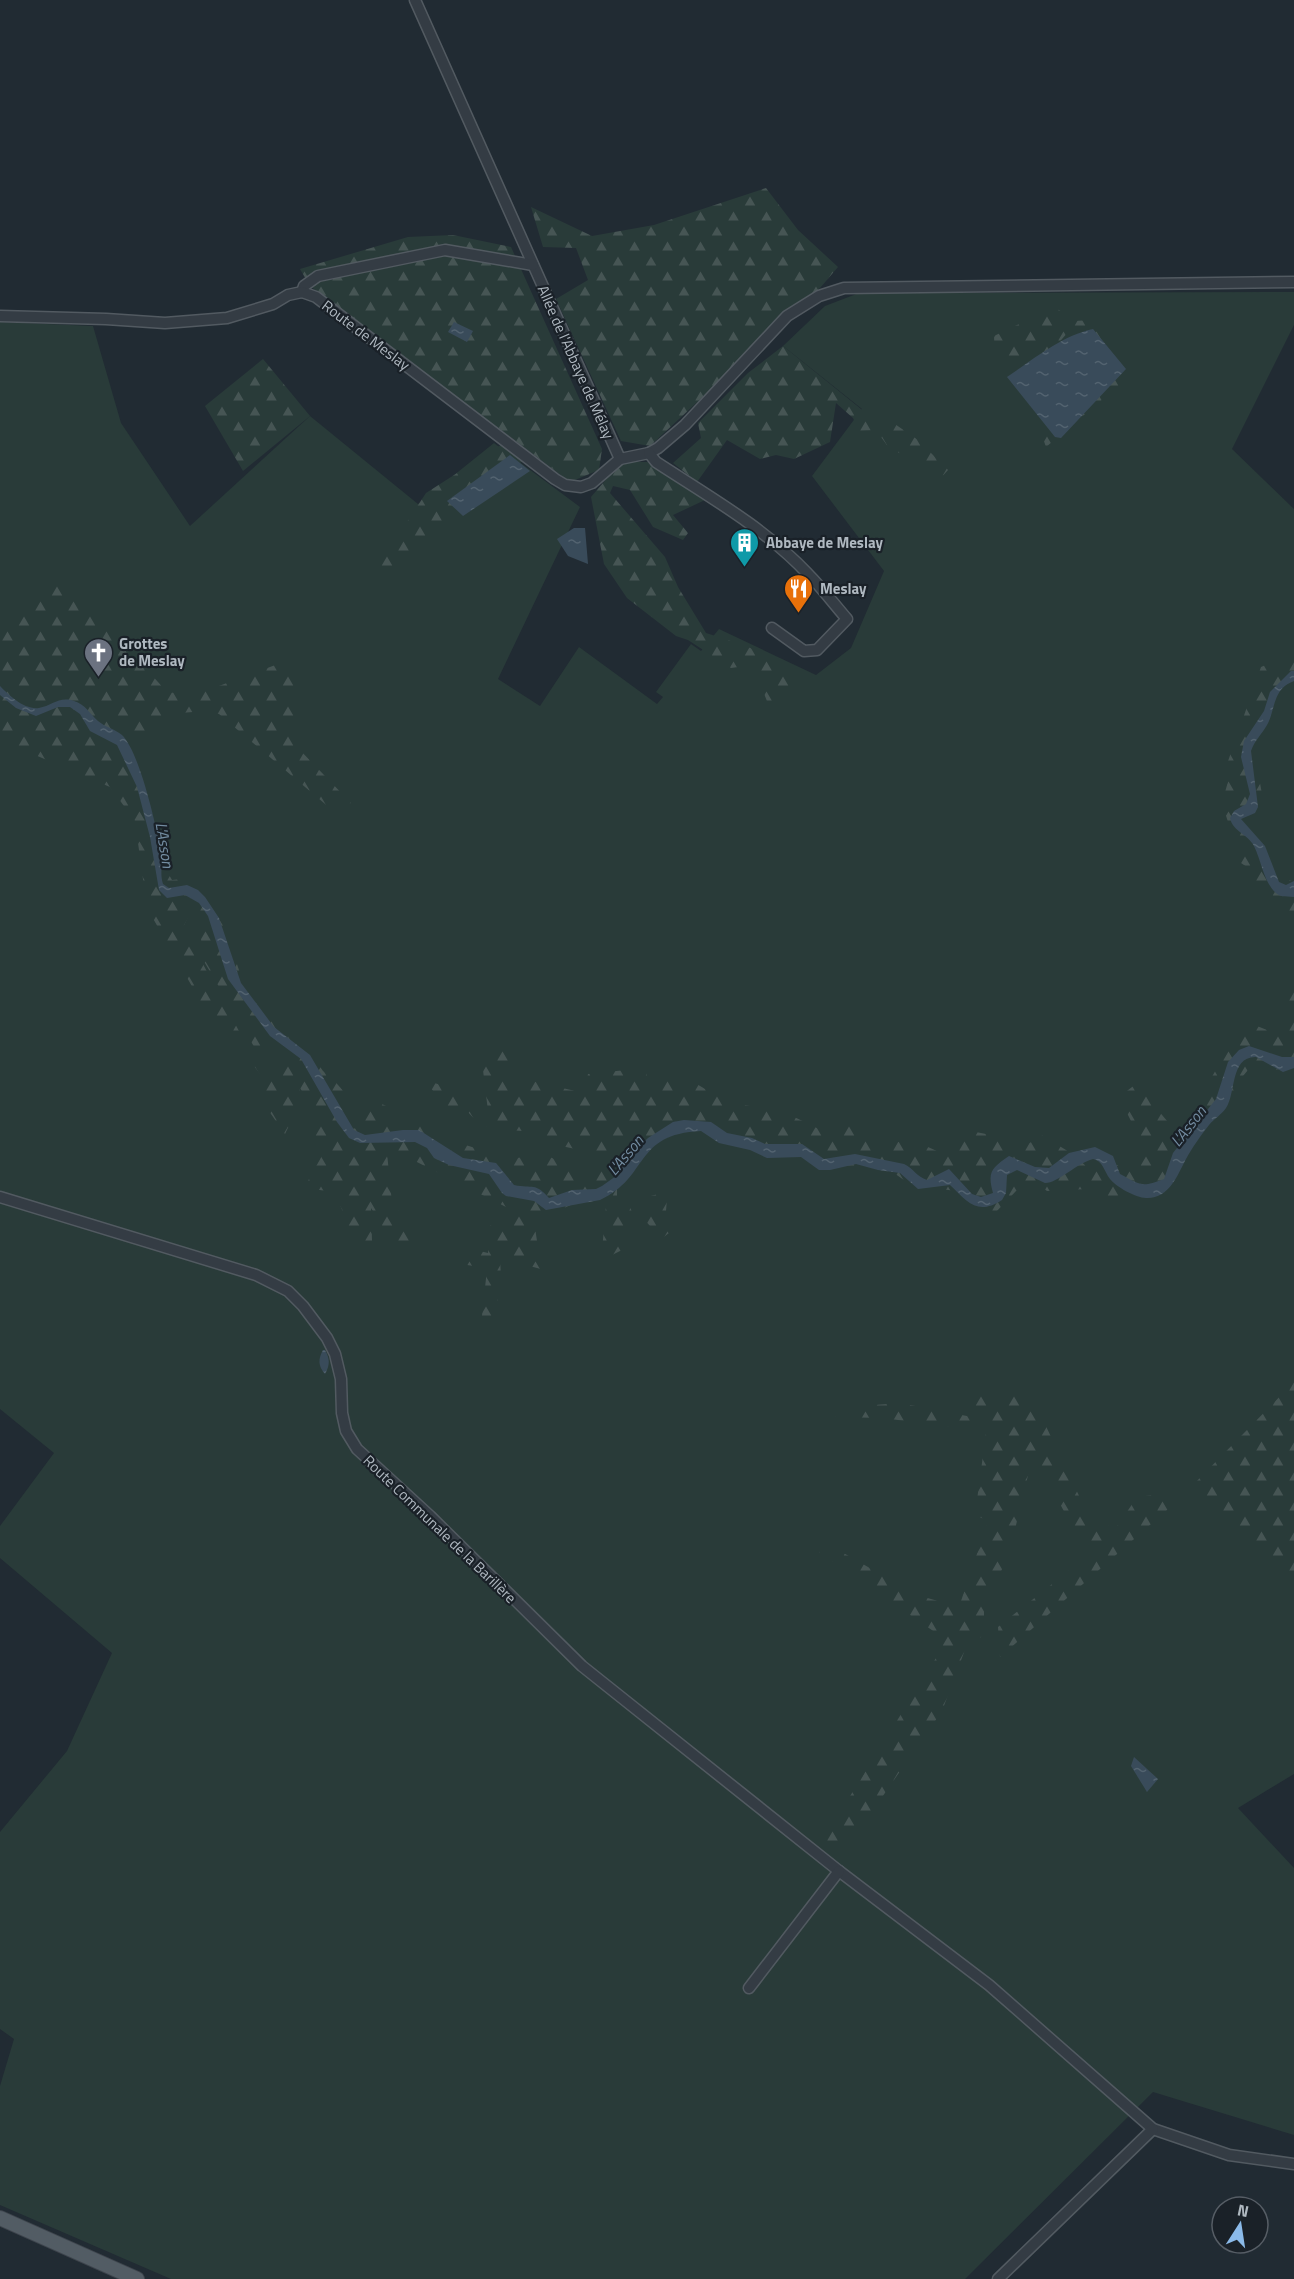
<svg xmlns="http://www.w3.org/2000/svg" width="1294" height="2279" font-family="'Titillium Web',sans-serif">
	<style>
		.grass { fill: #293b39 }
		.forest { fill: url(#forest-firs) }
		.water { fill: url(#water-ripples) }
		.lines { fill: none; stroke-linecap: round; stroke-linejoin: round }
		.minor-casing { stroke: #525a61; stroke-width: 13 }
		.major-casing { stroke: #3e454d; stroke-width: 16 }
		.minor { stroke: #343c44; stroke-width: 10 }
		.major { stroke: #525c64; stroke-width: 14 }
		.labels { text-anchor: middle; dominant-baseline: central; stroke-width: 4.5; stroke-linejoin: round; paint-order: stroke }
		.street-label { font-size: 15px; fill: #afb8c0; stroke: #1a2128 }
		.poi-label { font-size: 15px; font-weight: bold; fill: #afb8c0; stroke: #1a2128; text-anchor: start }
		.water-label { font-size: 16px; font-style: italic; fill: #738ca1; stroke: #1a2128 }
	</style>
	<defs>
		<pattern id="forest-firs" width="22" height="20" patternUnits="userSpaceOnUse" patternTransform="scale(1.5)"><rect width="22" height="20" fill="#293b39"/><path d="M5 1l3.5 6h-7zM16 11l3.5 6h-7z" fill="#465554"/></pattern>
		<pattern id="water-ripples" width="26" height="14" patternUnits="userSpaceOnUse" patternTransform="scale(1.5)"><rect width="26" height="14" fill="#394b5a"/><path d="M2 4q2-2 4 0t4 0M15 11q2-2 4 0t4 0" fill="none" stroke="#536370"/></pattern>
	</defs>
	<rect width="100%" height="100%" fill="#212b33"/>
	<path class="grass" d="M1294,292V325L1232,449L1294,509V1774L1238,1808L1294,1868V2135L1153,2092L965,2279H171L0,2205V2086L14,2039L0,2029V1832L67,1751L112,1653L0,1558V1526L54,1453L0,1409V322L93,326L121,423L190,526L310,416L418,504L494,443L580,507L498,679L540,706L579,647L657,704L663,697L656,692L691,644L701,651L719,629L816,675L851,648L884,571L812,476L862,409L783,346L825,306L859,293Z"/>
	<g class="forest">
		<path d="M766,188L798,230L838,267L820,288L650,446L621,441L556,299L588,280L576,248L543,247L531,207L592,236L654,225Z"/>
		<path d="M453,235L511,247L602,449L599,470L570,482L310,286L300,269L408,237Z"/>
		<path d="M1055,307L1074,321L1092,320L1127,379L1046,447L1038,424L1095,352L1069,331L1048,355L1013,374L995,358L994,336Z"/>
		<path d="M783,346L866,413L889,420L918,440L948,470L938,481L910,458L889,448L876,430L859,431L853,418L836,403L830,442L794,459L776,455L760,459L727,440L697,482L673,463L701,438L698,423L748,373Z"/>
		<path d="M263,359L310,416L243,471L205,406Z"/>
		<path d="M501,445L523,461L452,506L451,528L392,575L375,571L426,493Z"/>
		<path d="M621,462H653L705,500L673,515L688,533L683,540L653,527L630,490L613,486L610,493L665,557L678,587L706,633C735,643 788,655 798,687L770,709L753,665L731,668L688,640L676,636L627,598L604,564L591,497Z"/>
		<path d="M55,582L85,602L168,693L208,690L294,658L297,747L351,803L331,809L219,714L206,711L167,714L132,759L149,798L165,868L172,880L194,878L225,929L241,976L281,1026L308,1050L323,1071L330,1076L346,1094L336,1102L352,1129L361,1127L372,1099L388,1107L386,1123H415L437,1136L510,1159L543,1154L595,1177L601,1163L617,1160L618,1146L599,1154L533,1140L523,1131C498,1130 485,1132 467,1111L455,1117L424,1080L448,1087L468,1109L488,1111L483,1070L497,1045L514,1050L506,1075L584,1093L588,1074L645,1068L647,1077L695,1083L727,1102L784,1112L821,1130L849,1126L875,1138L928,1147L939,1152L976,1132L1030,1143L1038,1133L1066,1150L1085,1165H1122L1147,1153L1119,1097L1136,1084L1173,1128L1197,1103L1217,1068L1229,1035L1247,1022L1282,1036L1289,1030L1290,1009L1285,989L1294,980V1061L1290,1067L1268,1071L1253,1064L1238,1082L1232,1096L1182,1159L1171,1193L1120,1195L1102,1201L1087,1189L1047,1191L1037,1183L1016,1191L995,1213L983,1212L956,1191L911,1185L884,1166L843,1171L688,1124L644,1155L617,1186V1200L627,1199L633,1215L626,1227L622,1250L612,1255L602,1251L606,1206L596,1194L534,1221L537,1241L532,1253L549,1259L552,1272L500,1258L501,1278L492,1338L480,1334L488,1260L477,1258L474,1266L460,1264L463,1247L488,1253L490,1226L510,1209L407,1157L387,1153L392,1203L419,1237L399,1252L371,1208L372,1241L356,1245L335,1192L304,1188L323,1154L310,1126L322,1123L300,1088L296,1111L285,1134L257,1094L274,1075L283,1053L268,1047L263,1056L269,1069L261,1075L247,1057L256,1050L202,958L200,918L186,908L188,917L183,927L247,1046L242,1052L216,1028L151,915L143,879L135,821L110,787L7,743L0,753V636Z"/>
		<path d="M1289,655L1294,657V686L1284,688L1252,739L1264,805L1240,813C1251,839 1266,871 1294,882V927L1289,925L1279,902L1259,890L1250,869L1241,863L1222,803L1229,778L1227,764L1261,667Z"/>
		<path d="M658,1194L667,1198L666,1211L673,1218V1230L661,1239L644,1219L647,1197Z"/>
		<path d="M1294,1382V1576L1192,1493V1486Z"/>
		<path d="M1014,1395L1043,1420L1091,1521L1116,1528L1137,1497L1171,1493L1175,1503L1000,1657L998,1627L1091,1553L1080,1541L1045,1476L1030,1467L1010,1550L984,1612V1635L966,1647L942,1711L839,1859L819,1846L941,1650L939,1635L819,1552L826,1543L917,1595L959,1607L988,1521L975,1515L986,1433L984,1422L973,1430L883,1418L836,1417L835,1408L900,1403L972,1417L971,1396Z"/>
	</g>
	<g class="water">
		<path d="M454,322L473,331L467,342L448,332Z"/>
		<path d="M1093,329L1126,369L1061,438L1055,437L1007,377C1034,359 1061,336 1093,329Z"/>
		<path d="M510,455L530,471L463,516L447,501Z"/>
		<path d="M574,528H585L588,564L568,556L557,539Z"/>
		<path d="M1291,671H1294V681C1272,689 1276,709 1267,725C1262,734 1254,741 1251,751L1258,807L1255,813L1241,819L1265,846L1279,882L1286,885L1294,881V897C1285,896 1279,898 1273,890C1263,878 1261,860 1254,846C1248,834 1233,832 1230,818L1234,811L1246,804L1250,794L1241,757L1244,741L1264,711L1270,692Z"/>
		<path d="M0,686C9,695 24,710 39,708C52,706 59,696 74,701C85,704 90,714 98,721C105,727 115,729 122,735C140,753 156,826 161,852C164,863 159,871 163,884L169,888L187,885L198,890L205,897L219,918L241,983L274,1027L310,1055L354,1130L365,1135L403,1130H419L463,1158L496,1163L514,1185C533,1189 535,1182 549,1198L572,1190L596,1189L602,1186L616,1176L628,1157L648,1138L673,1122L684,1120L711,1122L727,1133L752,1138L765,1144H802L824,1159L855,1154L904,1164C913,1168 917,1177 927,1180L949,1169L972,1194L981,1197L993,1193C987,1171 992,1168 1009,1156L1035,1167L1049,1168L1069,1153L1095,1147L1113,1156L1120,1174C1141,1185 1141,1188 1164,1179L1173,1153L1216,1099L1228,1062L1239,1050L1249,1046L1282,1057H1294V1068L1283,1072L1256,1057C1230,1056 1236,1094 1226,1108C1221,1115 1214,1119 1209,1125C1201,1135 1192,1148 1186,1159C1177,1176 1169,1199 1146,1198C1136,1198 1115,1186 1110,1179C1104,1171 1103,1161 1093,1159C1077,1163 1058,1183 1045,1183L1017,1170L1007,1175L1006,1193L1002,1200C977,1216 968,1202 950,1185L918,1189L900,1173L878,1170L856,1164L830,1170H819L801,1157L767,1158L750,1150L719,1143L701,1131C633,1134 650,1177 600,1200L546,1210L534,1201L506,1196L502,1193L489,1174L449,1165L434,1158L427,1148L415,1142L360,1143L349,1138L337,1122L301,1059L270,1036L228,979L208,916L199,903L185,895L167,898L159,890L150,837L137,787L117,745L90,731L80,714L70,707H58L36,716L16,708L0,695Z"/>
		<path d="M323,1350H325C330,1359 330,1365 325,1374C318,1366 318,1359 323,1350Z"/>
		<path d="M1134,1757L1158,1779L1147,1792L1131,1766Z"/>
	</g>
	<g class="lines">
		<defs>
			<g id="minor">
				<path d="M415,0L620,459"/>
				<path d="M302,292L304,286L318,276L445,250L533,265"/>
				<path d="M0,316L106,319L165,323L227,318L273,304L288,295L302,292L316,297L555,479L565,485L581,487L592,483L620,459L649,453L658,448L685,425L787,316L819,296L844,288L1294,282"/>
				<path d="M649,453L656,462C708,496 765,528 808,574C822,588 834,604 847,619L817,650L804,651L772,628"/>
				<path d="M0,1197L256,1275L288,1291L303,1306L327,1338L335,1354L341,1379L342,1413L346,1431L357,1449L430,1516L582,1666L839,1871L989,1985L1153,2129L1229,2155L1294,2164"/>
				<path d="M749,1988L839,1871"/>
				<path d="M998,2279L1153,2129"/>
			</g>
			<path id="major" d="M0,2218L137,2279"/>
		</defs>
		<use href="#minor" class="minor-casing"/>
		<use href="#major" class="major-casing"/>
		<use href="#minor" class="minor"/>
		<use href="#major" class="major"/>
	</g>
	<defs>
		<symbol id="building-pin" viewBox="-11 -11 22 30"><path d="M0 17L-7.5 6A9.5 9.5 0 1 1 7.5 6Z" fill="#0f9aa8" stroke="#1a2128"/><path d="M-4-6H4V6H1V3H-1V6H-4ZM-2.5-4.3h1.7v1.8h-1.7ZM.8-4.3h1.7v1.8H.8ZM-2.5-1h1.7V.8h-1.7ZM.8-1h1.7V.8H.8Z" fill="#fff"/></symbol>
		<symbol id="restaurant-pin" viewBox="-11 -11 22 30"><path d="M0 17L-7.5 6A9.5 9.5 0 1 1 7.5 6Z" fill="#e8710a" stroke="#1a2128"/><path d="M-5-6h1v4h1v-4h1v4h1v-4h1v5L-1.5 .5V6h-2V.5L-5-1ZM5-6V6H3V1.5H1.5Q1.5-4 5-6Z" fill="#fff"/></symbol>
		<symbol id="church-pin" viewBox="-11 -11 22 30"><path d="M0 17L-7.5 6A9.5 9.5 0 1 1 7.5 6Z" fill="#6b7280" stroke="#1a2128"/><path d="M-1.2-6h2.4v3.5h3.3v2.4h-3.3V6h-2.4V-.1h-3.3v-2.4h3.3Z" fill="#fff"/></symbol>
	</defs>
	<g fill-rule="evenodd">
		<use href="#building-pin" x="728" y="526" width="33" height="45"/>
		<use href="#restaurant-pin" x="782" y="572" width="33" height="45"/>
		<use href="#church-pin" x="82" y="636" width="33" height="45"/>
	</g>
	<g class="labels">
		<g class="street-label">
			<text transform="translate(366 335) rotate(37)">Route de Meslay</text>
			<text transform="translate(576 362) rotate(66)">Allée de l'Abbaye de Mélay</text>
			<text transform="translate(440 1529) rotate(44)">Route Communale de la Barillère</text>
		</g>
		<g class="poi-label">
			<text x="766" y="542">Abbaye de Meslay</text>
			<text x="820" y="588">Meslay</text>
			<text x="119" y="643">Grottes<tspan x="119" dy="17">de Meslay</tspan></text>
		</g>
		<g class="water-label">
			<text transform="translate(165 845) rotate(81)">L'Asson</text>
			<text transform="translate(1188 1126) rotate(-52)">L'Asson</text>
			<text transform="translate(625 1155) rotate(-50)">L'Asson</text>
		</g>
	</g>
	<g transform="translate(1240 2225) rotate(12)"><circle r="28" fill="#1a2128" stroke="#565d65" stroke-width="1.5"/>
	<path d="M0-4.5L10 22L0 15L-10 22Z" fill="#8bbae9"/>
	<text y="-9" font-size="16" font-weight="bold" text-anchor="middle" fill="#afb8c0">N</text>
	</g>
</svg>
